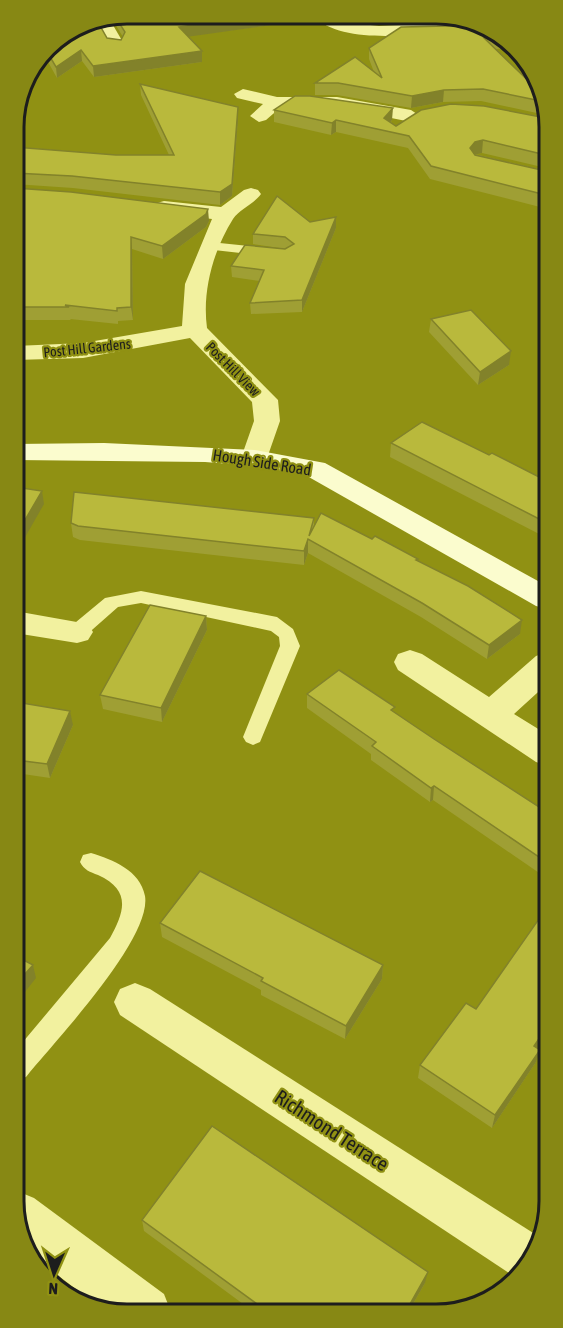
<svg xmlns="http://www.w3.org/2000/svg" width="563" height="1328" font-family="'Asap Condensed',sans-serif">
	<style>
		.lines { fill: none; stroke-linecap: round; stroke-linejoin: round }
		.service { fill: #f2f19f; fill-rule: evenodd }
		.minor { fill: #f2f19f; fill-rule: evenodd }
		.secondary { fill: #fbfcce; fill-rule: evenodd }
		.wall { fill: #9f9f34 }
		.shaded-wall { fill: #82822a }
		.building { fill: #b9b93c; stroke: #82822a; stroke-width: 1.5 }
		.labels { text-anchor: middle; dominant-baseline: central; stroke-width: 4.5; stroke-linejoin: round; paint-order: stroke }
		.far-street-label { font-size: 14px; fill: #1d1d1d; stroke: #909113 }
		.street-label { font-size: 16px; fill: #1d1d1d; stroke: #909113 }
		.near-street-label { font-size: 20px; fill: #1d1d1d; stroke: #909113 }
		.rim { fill: none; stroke: #1d1d1d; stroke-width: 3 }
	</style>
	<rect width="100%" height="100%" fill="#909113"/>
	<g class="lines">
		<g class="service">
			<path d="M210,242L267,248L274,252L267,256L205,249L203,246Z"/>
			<path d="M141,591L277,617L293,629L300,646L260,742L253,745L246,742L243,737L280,646L279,637L271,631L141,603L118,607L84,637H70L67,632L70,627L105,598Z"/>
			<path d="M91,853C113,860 140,870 145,896C152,939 55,1041 26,1077L17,1080V1049L110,938C125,911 131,890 98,875C90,872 84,870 80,862L83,855Z"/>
		</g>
		<g class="minor">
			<path d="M314,15H334L353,23L379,26L440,23L448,28L440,33C408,35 336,44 314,15Z"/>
			<path d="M110,20L124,44L122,48H110L97,25Z"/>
			<path d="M243,89L277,97H337L411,110L420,116L411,122L337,107H281L266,120L259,122L250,116L263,104L237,98L234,94Z"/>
			<path d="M251,188L258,190L261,194C254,204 240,209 233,219C213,251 202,291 207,328L278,400L280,421L265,464L255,466L245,464L241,458L254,421L252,402L190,338L83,358L15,360V346L83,343L182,326L185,284L212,219L164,213L157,211L153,207L157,203L164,201L221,207L244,190Z"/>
			<path d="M15,611L88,624L93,632L88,640L77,643L15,633Z"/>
			<path d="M410,650L422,654L489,697L536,656L547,652L548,683L514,714L548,735V766L536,762L398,670L394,662L398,654Z"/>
			<path d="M135,983L150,989L538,1236L522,1276L518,1278L512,1275L120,1015L114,1002L120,989Z"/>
			<path d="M17,1191L34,1198L164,1294L171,1312H106L35,1258L17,1230Z"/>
		</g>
		<path class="secondary" d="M104,443L255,450L325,463L547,586V609L536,606L307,476L255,466L205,462L15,460V444Z"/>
	</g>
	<g class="wall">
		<path d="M127,14L293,15V22L188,36L202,51V62L94,77L82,61L57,78L43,53L52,42L107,38L121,40L123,37L112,19Z"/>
		<path d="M352,15L458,16L516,46L517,48L495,49L546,98V115L481,101L443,102L411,108L337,95H315V83L374,72L369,59V48L448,26L470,22L460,20L391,24L354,20Z"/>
		<path d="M140,84L238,119L232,196L220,205L73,188L14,184V147L116,155H169L141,95Z"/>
		<path d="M274,110L392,120L391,122L396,126L546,118V168L482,153L475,154L546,171V206L540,207L430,179L408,148L336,132L331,135L274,122Z"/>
		<path d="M14,188L209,221L206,227L163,259L132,249L133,320L118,321V324L70,319L71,320H14Z"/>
		<path d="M310,222L336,228L302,312L251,314L250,303L260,281L232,277L231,266L286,249L253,244V234Z"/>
		<path d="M431,319L509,365L478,385L429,332Z"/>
		<path d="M391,443L489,455L547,481V538L390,457Z"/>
		<path d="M314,518V527L418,561L520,634L487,659L421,617L308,553L304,565L80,540L73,537L71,523Z"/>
		<path d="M206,616L207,630L162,722L103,709L100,695Z"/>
		<path d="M307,694L394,712L548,820V879L433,800L430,802L371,760V754L307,708Z"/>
		<path d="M16,702L73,725L50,778L16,773Z"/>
		<path d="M548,906L549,1031L537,1048L536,1062L492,1128L418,1078L420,1065L476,1009Z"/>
		<path d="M160,923L383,965L382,979L345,1039L261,995V990L162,937Z"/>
		<path d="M142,1220L425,1283L409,1311L254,1312L144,1231Z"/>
	</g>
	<g class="shaded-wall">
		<path d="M270,14L293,15V22L179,38V27Z"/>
		<path d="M81,50L82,61L57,78L56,67Z"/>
		<path d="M202,51V62L94,77L93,66Z"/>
		<path d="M444,90L443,102L411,108L412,96Z"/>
		<path d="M238,107V119L232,196L220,205V192Z"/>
		<path d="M393,108L392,120L384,130V118Z"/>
		<path d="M336,120V132L331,135L332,123Z"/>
		<path d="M483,140L482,153L473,155L470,148L475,142Z"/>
		<path d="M542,194H546V206L540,207Z"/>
		<path d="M208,209L209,221L206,227L163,259L162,246Z"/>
		<path d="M336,217V228L302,312V300Z"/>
		<path d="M131,237L132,249L133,320L131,307Z"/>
		<path d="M511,351L509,365L478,385L480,372Z"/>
		<path d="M42,491L44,504L15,555V537Z"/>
		<path d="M308,539V553L304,565V551Z"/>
		<path d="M206,616L207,630L162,722L161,708Z"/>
		<path d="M522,620L520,634L487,659L489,645Z"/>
		<path d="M70,711L73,725L50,778L47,764Z"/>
		<path d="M434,786L433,800L430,802L431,788Z"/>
		<path d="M33,965L36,978L17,1002L16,984Z"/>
		<path d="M383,965L382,979L345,1039L346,1026Z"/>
		<path d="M549,1024V1031L530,1059L534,1046Z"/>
		<path d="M540,1050L536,1062L492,1128L495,1115Z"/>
		<path d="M428,1272L425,1283L409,1311H406Z"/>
	</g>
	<g class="building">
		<path d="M127,14H270L179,27L202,51L93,66L81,50L56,67L46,50L52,42L99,24L107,38L121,40L125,32L116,18Z"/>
		<path d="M470,22L499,37L484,38L544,96L546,98V102L483,89L444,90L412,96L338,83H315L355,57L382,78L369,48L401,27L448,26Z"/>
		<path d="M140,84L238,107L232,184L220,192L72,176L14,173V147L116,155H174Z"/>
		<path d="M295,96H310L393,108L384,118L396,126L421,110L451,104L484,106L546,118V155L483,140L475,142L470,148L475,155L546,171V194H542L431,166L409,136L336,120L332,123L274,110Z"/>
		<path d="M14,188L71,192L208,209L206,214L162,246L131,237V307L117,308V311L65,305L69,307H14Z"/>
		<path d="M277,196L310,222L336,217L302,300L250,303L264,270L231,266L245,245L285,249L294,244L285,237L253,234Z"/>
		<path d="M471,310L511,351L480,372L431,319Z"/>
		<path d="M422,422L489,455L492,453L547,481V523L391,443Z"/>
		<path d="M15,487L42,491L15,537Z"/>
		<path d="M74,492L314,518L309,536L321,513L372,539L375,536L418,559L416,560L468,586L522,620L489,645L422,603L308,539L304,551L78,526L71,523Z"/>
		<path d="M150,605L206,616L161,708L100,695Z"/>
		<path d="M339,670L395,707L391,710L434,739L547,812L542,817L548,820V863L434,786L431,788L372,746L376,742L307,694Z"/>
		<path d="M16,702L70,711L47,764L16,760Z"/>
		<path d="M200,871L383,965L346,1026L261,981L263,978L160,923Z"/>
		<path d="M548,906L549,1024L534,1046L540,1050L495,1115L420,1065L466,1003L476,1009Z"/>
		<path d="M16,956L33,965L16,984Z"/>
		<path d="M212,1126L428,1272L406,1311L268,1312L142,1220Z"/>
	</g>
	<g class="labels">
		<g class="far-street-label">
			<text transform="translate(87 348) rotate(-6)">Post Hill Gardens</text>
			<text transform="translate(233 369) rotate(45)">Post Hill View</text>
		</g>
		<g class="street-label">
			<text transform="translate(262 462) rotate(9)">Hough Side Road</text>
		</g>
		<g class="near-street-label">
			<text transform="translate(332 1130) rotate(33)">Richmond Terrace</text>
		</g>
	</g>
	<path d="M0 0H563V1328H0ZM127 24H436A103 103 0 0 1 539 127V1201A103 103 0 0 1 436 1304H127A103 103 0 0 1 24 1201V127A103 103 0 0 1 127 24Z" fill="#878814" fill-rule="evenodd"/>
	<path class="rim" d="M127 24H436A103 103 0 0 1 539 127V1201A103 103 0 0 1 436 1304H127A103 103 0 0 1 24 1201V127A103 103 0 0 1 127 24Z"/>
	<g transform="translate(54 1274) rotate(183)" stroke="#909113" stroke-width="4.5" paint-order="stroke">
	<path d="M0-4.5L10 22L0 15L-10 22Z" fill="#1d1d1d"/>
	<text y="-9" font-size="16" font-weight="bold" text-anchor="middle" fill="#1d1d1d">N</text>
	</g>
</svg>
